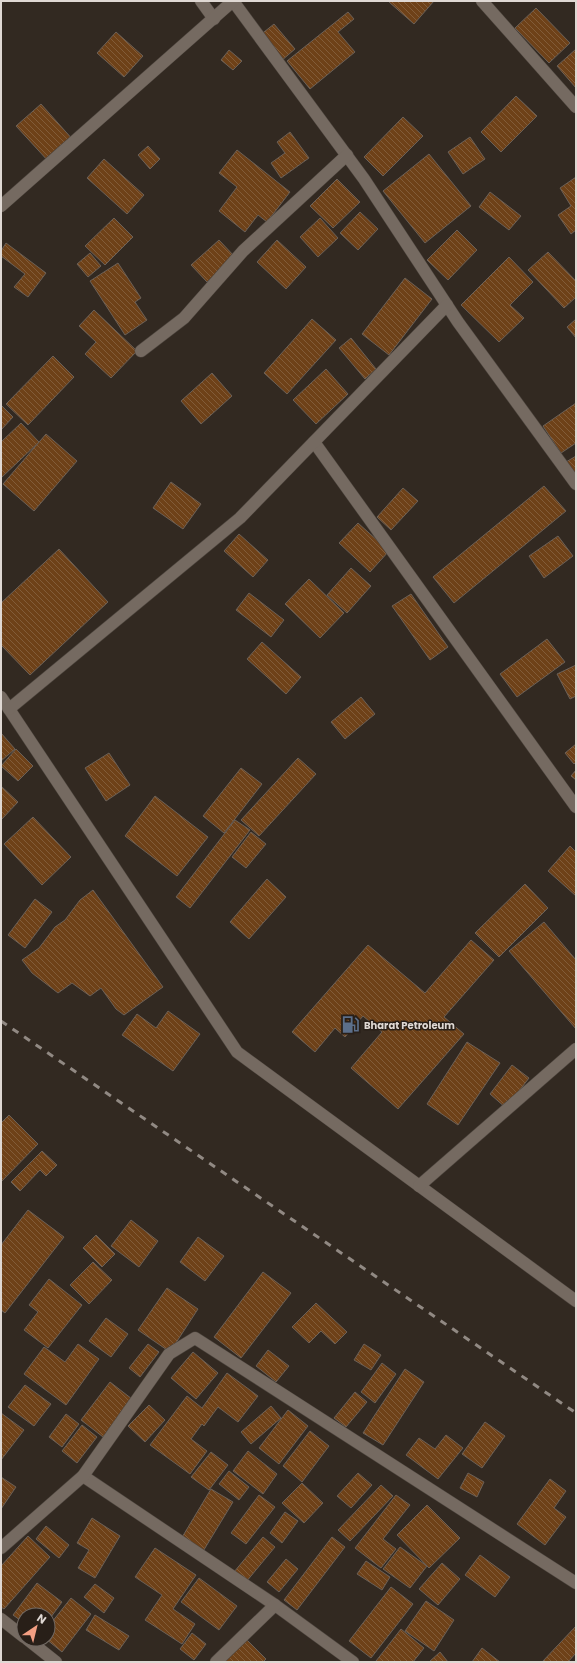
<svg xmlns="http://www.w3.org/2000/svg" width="577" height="1663" font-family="Poppins,sans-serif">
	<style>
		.building { fill: url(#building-back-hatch); stroke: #6b6057 }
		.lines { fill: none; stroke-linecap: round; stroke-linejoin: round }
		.minor-casing { stroke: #4d453e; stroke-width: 13 }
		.minor { stroke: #756a61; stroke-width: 12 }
		.rail { stroke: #918983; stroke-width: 3; stroke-dasharray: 7 7; stroke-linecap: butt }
		.labels { text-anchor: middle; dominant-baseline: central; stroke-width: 3; stroke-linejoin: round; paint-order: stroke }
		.poi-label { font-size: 10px; font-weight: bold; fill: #dfd8d3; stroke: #281f18; text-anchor: start }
	</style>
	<defs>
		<pattern id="building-back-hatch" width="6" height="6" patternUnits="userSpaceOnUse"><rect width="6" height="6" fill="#6e4118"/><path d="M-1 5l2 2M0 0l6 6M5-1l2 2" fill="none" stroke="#825c39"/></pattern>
	</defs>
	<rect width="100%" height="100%" fill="#322921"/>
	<g class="building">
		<path d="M390,1H434L414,24L389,2Z"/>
		<path d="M536,8L570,43L549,63L515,28Z"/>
		<path d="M348,12L354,19L338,32L355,52L310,89L287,61Z"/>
		<path d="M274,24L295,49L281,61L259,36Z"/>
		<path d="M116,32L143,56L124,77L97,53Z"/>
		<path d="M576,49V88L557,66Z"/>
		<path d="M229,50L242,61L233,70L221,60Z"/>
		<path d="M516,96L537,116L501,152L481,132Z"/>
		<path d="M41,104L74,141L49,162L16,126Z"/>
		<path d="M403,117L423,136L383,176L364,157Z"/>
		<path d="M290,132L309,158L281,178L271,163L285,153L277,142Z"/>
		<path d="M470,137L485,159L463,174L448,152Z"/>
		<path d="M148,146L160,159L150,169L138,155Z"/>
		<path d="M237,150L290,192L267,222L258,215L245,232L219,211L237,187L219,173Z"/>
		<path d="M429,154L471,206L425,243L383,191Z"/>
		<path d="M104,159L144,195L127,214L87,178Z"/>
		<path d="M576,177V230L571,234L558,215L571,206L560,188Z"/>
		<path d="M337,179L360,202L333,228L310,206Z"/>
		<path d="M490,192L521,216L509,230L479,207Z"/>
		<path d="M360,212L378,229L358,250L340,233Z"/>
		<path d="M114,218L133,237L105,265L85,246Z"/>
		<path d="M320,218L338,238L318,257L300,237Z"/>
		<path d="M457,230L477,250L448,280L427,260Z"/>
		<path d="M219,240L235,257L207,282L191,265Z"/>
		<path d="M277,240L306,267L286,289L257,262Z"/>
		<path d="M6,243L46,273L28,297L14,287L25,274L1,256V251Z"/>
		<path d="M548,252L576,281V297L564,308L528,270Z"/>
		<path d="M90,253L101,266L88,277L77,264Z"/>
		<path d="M509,257L533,282L510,305L524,318L499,342L461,305Z"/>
		<path d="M118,263L141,298L135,302L147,320L125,335L90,281Z"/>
		<path d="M405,278L432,299L389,355L362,334Z"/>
		<path d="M94,310L137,351L111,378L85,354L96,342L79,326Z"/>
		<path d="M312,319L336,340L287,394L264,373Z"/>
		<path d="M576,319V338L567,327Z"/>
		<path d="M351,338L376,369L365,379L339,348Z"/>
		<path d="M53,356L74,377L28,425L6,404Z"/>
		<path d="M326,369L348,394L316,424L293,400Z"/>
		<path d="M212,373L232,396L201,424L181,401Z"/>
		<path d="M576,403V443L561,453L543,426Z"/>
		<path d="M1,405L13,417L1,430Z"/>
		<path d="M21,423L39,442L1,478V442Z"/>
		<path d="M46,434L77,461L34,511L3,484Z"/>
		<path d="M576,456V478L566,462Z"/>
		<path d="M171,482L201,504L183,529L153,508Z"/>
		<path d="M544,486L566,511L454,603L433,577Z"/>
		<path d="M403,488L418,501L391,530L377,517Z"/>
		<path d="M358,523L389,551L370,572L339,543Z"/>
		<path d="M239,534L268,560L253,577L224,551Z"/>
		<path d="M558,536L573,556L544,578L529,556Z"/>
		<path d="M59,549L108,602L30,675L1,645V603Z"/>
		<path d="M351,568L371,586L347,613L327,595Z"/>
		<path d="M309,579L344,613L320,638L285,604Z"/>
		<path d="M249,593L284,620L271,637L236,610Z"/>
		<path d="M411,594L448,647L430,660L392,606Z"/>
		<path d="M547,639L565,662L517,697L500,674Z"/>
		<path d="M262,642L301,677L286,694L247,659Z"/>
		<path d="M576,665V696L570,699L557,674Z"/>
		<path d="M361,697L375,714L345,739L331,722Z"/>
		<path d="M1,733L15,749L1,761Z"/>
		<path d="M576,744V762L574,764L565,753Z"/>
		<path d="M16,749L33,766L18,781L1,766Z"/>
		<path d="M109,753L130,785L106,801L85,768Z"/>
		<path d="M298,758L316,774L259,836L241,820Z"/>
		<path d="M241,768L262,784L224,833L203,816Z"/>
		<path d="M576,770V780L571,776Z"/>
		<path d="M1,786L18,802L1,820Z"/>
		<path d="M155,796L208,837L177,876L125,836Z"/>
		<path d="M33,817L71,857L42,885L4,844Z"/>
		<path d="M235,820L250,830L190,908L176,897Z"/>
		<path d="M251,832L266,844L246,868L232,857Z"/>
		<path d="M570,846L576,852V896L548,871Z"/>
		<path d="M267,879L286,897L249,939L230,922Z"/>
		<path d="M525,884L548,908L499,957L475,933Z"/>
		<path d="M93,890L163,987L124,1015L116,1009L101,988L90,996L72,983L58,993L32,973L22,960L39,948L55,927L65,920L80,900Z"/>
		<path d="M35,899L52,912L25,948L8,935Z"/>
		<path d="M544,922L576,960V1029L509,951Z"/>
		<path d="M471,940L494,960L444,1017L464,1034L398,1109L351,1068L382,1032L363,1016L345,1037L335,1028L315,1052L292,1032L368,945L425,993Z"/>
		<path d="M168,1011L200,1034L173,1071L122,1035L137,1014L156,1028Z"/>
		<path d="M467,1042L500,1063L458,1125L427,1104Z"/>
		<path d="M512,1065L529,1078L506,1108L490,1094Z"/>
		<path d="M9,1115L38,1144L1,1182V1123Z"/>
		<path d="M42,1151L57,1165L46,1176L40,1170L20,1191L11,1182Z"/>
		<path d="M28,1210L64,1237L5,1313L1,1310V1245Z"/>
		<path d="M131,1220L158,1241L139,1267L111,1246Z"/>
		<path d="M96,1235L115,1254L102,1267L83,1248Z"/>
		<path d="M198,1237L224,1256L205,1281L180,1262Z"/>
		<path d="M93,1262L112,1280L89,1304L70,1285Z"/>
		<path d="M263,1272L291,1293L241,1358L214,1337Z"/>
		<path d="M49,1279L82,1305L48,1348L24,1330L38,1312L29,1305Z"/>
		<path d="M167,1288L198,1309L170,1352L138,1330Z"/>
		<path d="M316,1303L347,1332L335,1344L321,1331L309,1343L292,1327Z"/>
		<path d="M106,1318L128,1334L111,1357L89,1341Z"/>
		<path d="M78,1344L99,1359L66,1405L24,1374L44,1347L65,1362Z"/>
		<path d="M148,1344L159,1352L140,1377L129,1368Z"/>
		<path d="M364,1344L381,1355L371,1370L354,1360Z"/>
		<path d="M268,1350L289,1366L276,1382L256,1366Z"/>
		<path d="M193,1352L218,1373L196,1399L171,1378Z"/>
		<path d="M382,1363L396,1374L375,1403L361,1392Z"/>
		<path d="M405,1369L424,1382L383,1445L363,1433Z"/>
		<path d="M227,1373L258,1396L238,1422L218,1407L204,1426L202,1424L191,1439L207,1451L190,1474L150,1445L187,1396L202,1408Z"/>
		<path d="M110,1382L132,1399L103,1437L81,1420Z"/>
		<path d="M25,1385L51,1404L34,1426L8,1407Z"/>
		<path d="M355,1392L367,1402L346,1427L334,1418Z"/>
		<path d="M149,1405L165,1420L145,1442L128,1426Z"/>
		<path d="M271,1406L281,1418L251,1444L241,1432Z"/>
		<path d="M288,1410L308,1426L279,1464L259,1448Z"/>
		<path d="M1,1413L24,1430L1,1460Z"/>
		<path d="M66,1414L79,1424L62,1447L49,1437Z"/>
		<path d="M485,1422L505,1436L482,1468L462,1454Z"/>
		<path d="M82,1425L97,1437L77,1463L62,1451Z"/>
		<path d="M310,1431L329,1446L302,1482L283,1466Z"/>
		<path d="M446,1435L463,1448L438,1479L406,1455L419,1438L435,1449Z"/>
		<path d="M248,1451L277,1474L263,1494L233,1471Z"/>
		<path d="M211,1452L228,1465L209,1490L191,1477Z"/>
		<path d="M229,1471L249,1487L239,1500L219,1484Z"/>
		<path d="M358,1473L372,1485L351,1508L337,1496Z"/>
		<path d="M468,1473L484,1482L477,1497L460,1488Z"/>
		<path d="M1,1477L16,1487L1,1509Z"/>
		<path d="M550,1479L566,1491L554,1508L566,1517L545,1545L517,1524Z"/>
		<path d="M302,1483L323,1503L304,1523L282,1503Z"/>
		<path d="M381,1485L393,1496L350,1541L338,1530Z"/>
		<path d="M211,1489L233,1502L202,1553L181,1539Z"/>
		<path d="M259,1495L275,1507L246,1544L231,1533Z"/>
		<path d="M396,1495L410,1505L383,1539L396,1549L381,1568L355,1548Z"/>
		<path d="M427,1505L460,1538L429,1568L397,1535Z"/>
		<path d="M285,1512L298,1521L282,1543L270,1533Z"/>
		<path d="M92,1518L120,1536L95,1578L78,1568L89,1550L77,1543Z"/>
		<path d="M46,1526L69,1545L59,1558L36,1539Z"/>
		<path d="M28,1536L50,1557L4,1609L1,1607V1566Z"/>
		<path d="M263,1537L275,1547L246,1582L234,1572Z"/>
		<path d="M332,1537L345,1547L297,1610L284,1600Z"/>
		<path d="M400,1547L427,1566L410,1588L383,1569Z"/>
		<path d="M155,1548L196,1575L173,1609L195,1624L182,1644L145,1620L162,1595L135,1577Z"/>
		<path d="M480,1555L510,1577L495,1597L465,1575Z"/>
		<path d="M286,1559L298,1569L279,1592L267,1582Z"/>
		<path d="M366,1561L390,1577L382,1590L357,1574Z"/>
		<path d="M442,1563L460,1579L438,1605L419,1589Z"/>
		<path d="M199,1578L237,1606L219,1630L181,1602Z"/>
		<path d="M37,1583L62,1602L48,1621V1615H24V1623L13,1615Z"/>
		<path d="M95,1584L114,1598L104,1613L84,1597Z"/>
		<path d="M391,1587L413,1604L371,1658L349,1641Z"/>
		<path d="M71,1598L91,1614L62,1652L46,1639H48V1627Z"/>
		<path d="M426,1601L454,1620L434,1651L405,1631Z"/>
		<path d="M95,1615L129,1636L119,1650L86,1630Z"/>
		<path d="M576,1626V1653L568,1662H542Z"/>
		<path d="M401,1629L424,1648L413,1662H377L376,1661Z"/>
		<path d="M192,1633L206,1644L194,1660L180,1649Z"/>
		<path d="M246,1639L266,1659L263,1662H224Z"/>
		<path d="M482,1648L500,1662H472Z"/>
		<path d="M440,1652L448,1662H429Z"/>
	</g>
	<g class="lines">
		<defs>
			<g id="minor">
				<path d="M201,1L214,19"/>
				<path d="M233,1L364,179L458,322L576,484"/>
				<path d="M482,1L576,107"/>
				<path d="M1,206L233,1"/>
				<path d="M141,351L184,318L243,251L347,155"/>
				<path d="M314,442L576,807"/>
				<path d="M1,697L237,1052L576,1301"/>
				<path d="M9,709L240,518L447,305"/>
				<path d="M419,1186L576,1049"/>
				<path d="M83,1476L275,1605L353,1662"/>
				<path d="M1,1548L83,1476L169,1354L195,1338L576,1583"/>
				<path d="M1,1619L24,1637"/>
				<path d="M27,1639L56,1662"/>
				<path d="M216,1662L275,1605"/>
			</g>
		</defs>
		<use href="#minor" class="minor-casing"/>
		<use href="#minor" class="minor"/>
		<path class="rail" d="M1,1021L576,1413"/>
	</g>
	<defs>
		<symbol id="fuel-bare" viewBox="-9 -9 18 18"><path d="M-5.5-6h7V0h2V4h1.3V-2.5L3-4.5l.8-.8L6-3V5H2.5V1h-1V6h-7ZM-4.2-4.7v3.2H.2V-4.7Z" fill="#5c6f8a" stroke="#281f18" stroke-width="2.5" paint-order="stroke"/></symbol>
	</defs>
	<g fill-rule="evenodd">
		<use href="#fuel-bare" x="338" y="1012" width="25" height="25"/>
	</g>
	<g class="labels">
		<g class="poi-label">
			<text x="364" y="1025">Bharat Petroleum</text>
		</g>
	</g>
	<rect width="577" height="1663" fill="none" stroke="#dfd8d3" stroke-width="4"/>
	<g transform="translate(36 1627) rotate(35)"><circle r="19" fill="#281f18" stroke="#716963"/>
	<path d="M0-3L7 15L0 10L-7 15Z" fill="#f39f83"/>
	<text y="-6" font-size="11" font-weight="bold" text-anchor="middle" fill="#dfd8d3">N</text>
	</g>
</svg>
